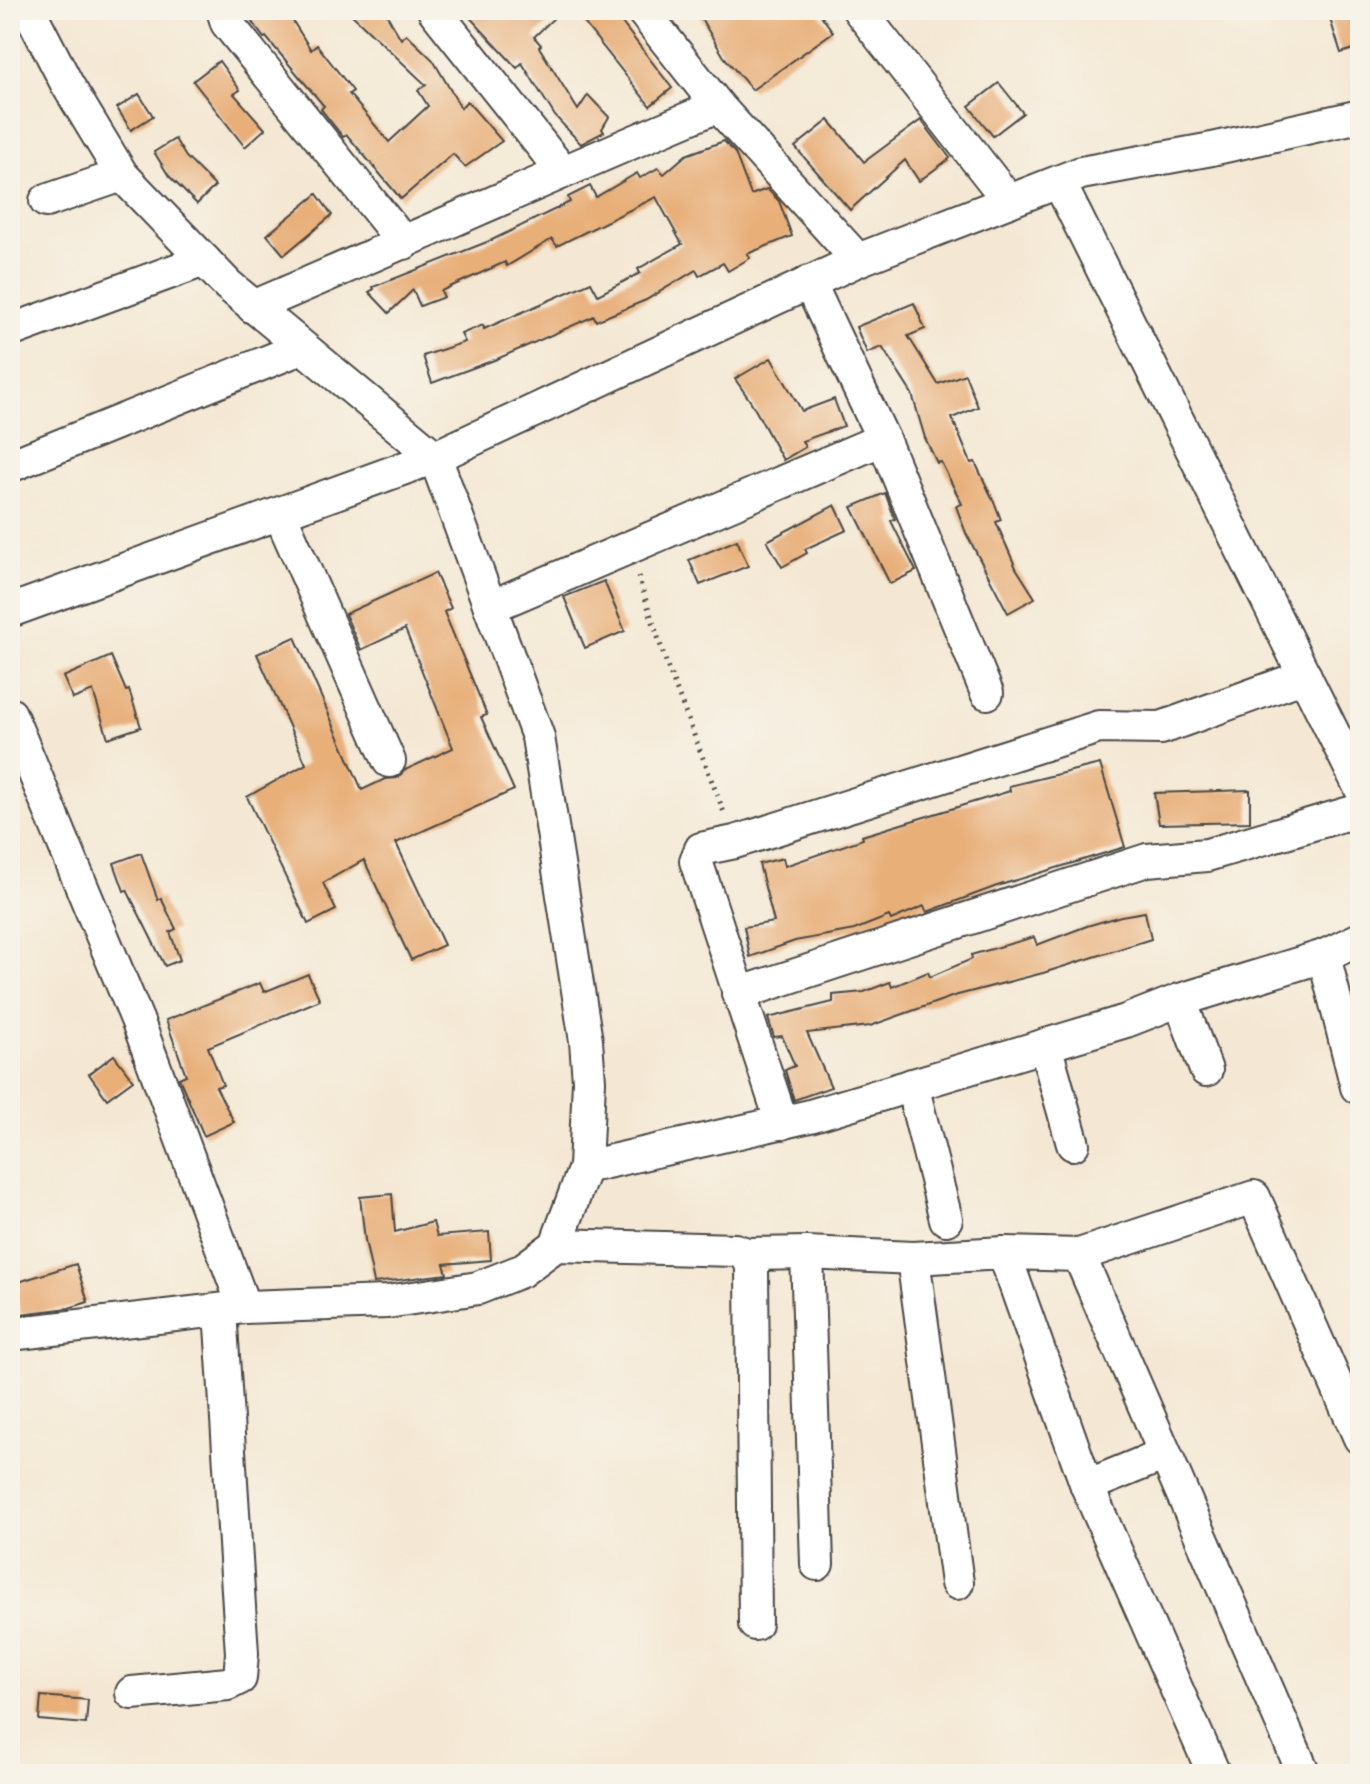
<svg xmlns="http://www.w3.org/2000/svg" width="1370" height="1784" font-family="Delius,sans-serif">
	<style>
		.building { fill: #e8af79 }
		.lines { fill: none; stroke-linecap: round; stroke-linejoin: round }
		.minor-casing { stroke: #494744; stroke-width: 36 }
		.path { stroke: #494744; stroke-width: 5; stroke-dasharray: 2 6; stroke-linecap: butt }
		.minor { stroke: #fff; stroke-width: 32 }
	</style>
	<rect width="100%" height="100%" fill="#f7f3e8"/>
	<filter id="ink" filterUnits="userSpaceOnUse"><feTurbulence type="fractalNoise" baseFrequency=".0125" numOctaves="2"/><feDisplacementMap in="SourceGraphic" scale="16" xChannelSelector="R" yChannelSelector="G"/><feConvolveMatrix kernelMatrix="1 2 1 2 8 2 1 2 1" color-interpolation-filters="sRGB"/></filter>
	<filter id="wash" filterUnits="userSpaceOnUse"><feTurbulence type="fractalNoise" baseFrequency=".006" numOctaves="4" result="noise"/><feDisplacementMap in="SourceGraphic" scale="32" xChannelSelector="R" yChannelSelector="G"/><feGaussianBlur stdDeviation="1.8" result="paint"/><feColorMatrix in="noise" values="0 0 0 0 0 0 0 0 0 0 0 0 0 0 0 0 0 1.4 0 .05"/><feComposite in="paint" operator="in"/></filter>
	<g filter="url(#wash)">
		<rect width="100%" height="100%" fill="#f4e8d4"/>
		<g id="blocks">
			<g class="building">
				<path d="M243,10H286L311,50L317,45L353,91L349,94L389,142L428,106L418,90L426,85L347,10H384L401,39L406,34L433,60L461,108L467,101L502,141L465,167L453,154L401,199L347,135L343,137L321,109L324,106L266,37L264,38Z"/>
				<path d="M463,10H562L534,37L541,45L539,47L578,110L588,95L609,117L602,129L604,132L581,144L555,116L522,63L517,68Z"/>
				<path d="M574,10H612L672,88L650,106Z"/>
				<path d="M696,10H817L833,32L752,90L724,57Z"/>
				<path d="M1348,10H1360V47L1341,53L1329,16Z"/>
				<path d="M219,61L240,90L234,94L265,129L245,147L193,81Z"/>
				<path d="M999,83L1023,113L993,136L969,106Z"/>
				<path d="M139,94L153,116L131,130L117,108Z"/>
				<path d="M829,120L864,162L921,120L950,158L919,181L905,160L850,210L795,147Z"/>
				<path d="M175,139L186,157L215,186L197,204L169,176L154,152Z"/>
				<path d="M724,141L735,153L751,195L767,189L779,201L792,236L747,254L750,258L728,271L723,263L699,276L696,270L646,300L596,321L594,316L497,359L432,383L423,356L465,342L461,334L483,325L484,329L591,282L598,295L640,273L638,269L682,244L656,197L557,246L552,239L507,266L505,262L441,291L444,297L420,306L413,290L389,313L369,292L374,289L373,287L492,240L570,202L568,197L590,186L596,197L637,173L640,178L658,168L664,174L686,155Z"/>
				<path d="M317,194L332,215L284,255L267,235Z"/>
				<path d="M914,303L925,329L908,336L938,384L965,374L978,407L952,418L971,463L975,462L995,504L1001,520L996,522L1016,568L1035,598L1008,613L966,533L956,506L962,504L941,462L937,463L925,438L912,394L882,347L867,353L856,327Z"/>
				<path d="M771,358L802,411L834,399L844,426L802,441L805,447L783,460L751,402L735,379Z"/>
				<path d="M885,493L895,519L891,521L916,571L890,584L852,507Z"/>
				<path d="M835,505L847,530L805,549L807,553L782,567L767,541Z"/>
				<path d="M737,540L748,566L700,585L689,560Z"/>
				<path d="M435,573L451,608L444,612L487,715L481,717L514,790L396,843L444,945L411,960L364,860L323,883L336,910L308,924L247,797L306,764L257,654L295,637L362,790L385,779L397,778L405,770L453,748L405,629L361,650L345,614Z"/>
				<path d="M604,581L625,631L585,648L564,597Z"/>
				<path d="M111,656L126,691L129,690L141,727L108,738L93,691L73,699L63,677Z"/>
				<path d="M1100,764L1125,847L997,886L927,912L924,906L891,920L889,916L854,930L795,941L750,957L744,927L774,922L759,864L783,858L785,866L863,839L862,836L1010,791L1009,786Z"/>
				<path d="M1250,790V822L1159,824L1154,793Z"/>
				<path d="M141,853L158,900L161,898L176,929L170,932L180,960L165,966L127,890L124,891L114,863Z"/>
				<path d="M1145,912L1151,939L1043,973L954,996L870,1026L807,1033L831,1087L794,1100L785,1070L795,1066L782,1036L774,1037L768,1018L833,1002V995L864,992L890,982L892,987L928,972L930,977L972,959L971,955L1034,937L1037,945L1087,926L1121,916Z"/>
				<path d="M308,974L320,1000L208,1047L223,1085L216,1087L234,1122L204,1136L179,1078L186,1075L166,1020L260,983L264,992Z"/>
				<path d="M114,1055L133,1080L107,1099L89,1074Z"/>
				<path d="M392,1194L395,1232L433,1222L437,1236L489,1232L491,1260L444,1264L447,1274L374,1283L365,1240L360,1197Z"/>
				<path d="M76,1264L88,1302L69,1308L21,1314L12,1284Z"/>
				<path d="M41,1696L88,1700L86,1724L39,1720Z"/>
			</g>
		</g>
	</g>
	<g filter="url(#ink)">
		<use href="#blocks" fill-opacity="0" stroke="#494744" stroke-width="2"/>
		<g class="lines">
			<defs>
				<g id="minor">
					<path d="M223,10L227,23L404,243"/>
					<path d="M434,10L562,171"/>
					<path d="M642,10L718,106"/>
					<path d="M859,10L1009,201"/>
					<path d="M1059,182L1360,787"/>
					<path d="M46,201L122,175"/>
					<path d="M253,307C408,241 562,171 718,106L858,260L1081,173L1212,149L1360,116"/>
					<path d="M10,331L204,260"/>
					<path d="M883,439L987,693"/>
					<path d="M10,466L301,348"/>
					<path d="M280,514L389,761"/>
					<path d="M490,607L883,439L809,282"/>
					<path d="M10,611L435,457L858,260"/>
					<path d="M10,714L138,1022L244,1307"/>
					<path d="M1324,956L1357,1087"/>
					<path d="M738,994L1147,860L1207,855L1360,810"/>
					<path d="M1180,1000L1206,1070"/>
					<path d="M1045,1045L1073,1144"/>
					<path d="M912,1085L946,1219"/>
					<path d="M782,1123L696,861L701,849L735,842L1099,727L1161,728L1305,676"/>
					<path d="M585,1167L810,1116L1126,1021L1180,1000L1324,956L1360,939"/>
					<path d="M556,1245L735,1250L747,1254L752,1267L755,1624"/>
					<path d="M807,1253L817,1564"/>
					<path d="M1004,1253L1087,1486L1214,1774"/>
					<path d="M747,1254L807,1253L913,1258L1004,1253L1079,1255L1254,1197L1360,1438"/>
					<path d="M1079,1255L1304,1774"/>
					<path d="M913,1258L957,1583"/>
					<path d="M10,1334L244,1307L387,1302L478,1288L521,1271L556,1245L585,1167L589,1081L586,1041L538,737L435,457L228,285L122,175L67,84L29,10"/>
					<path d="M1087,1486L1165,1454"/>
					<path d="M132,1693L228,1684L240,1678L242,1653L220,1310"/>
				</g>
			</defs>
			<use href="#minor" class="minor-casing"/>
			<path class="path" d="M638,576L668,668L725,815"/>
			<use href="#minor" class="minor"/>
		</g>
	</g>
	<rect width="1370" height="1784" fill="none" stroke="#f7f3e8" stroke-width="40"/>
</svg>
